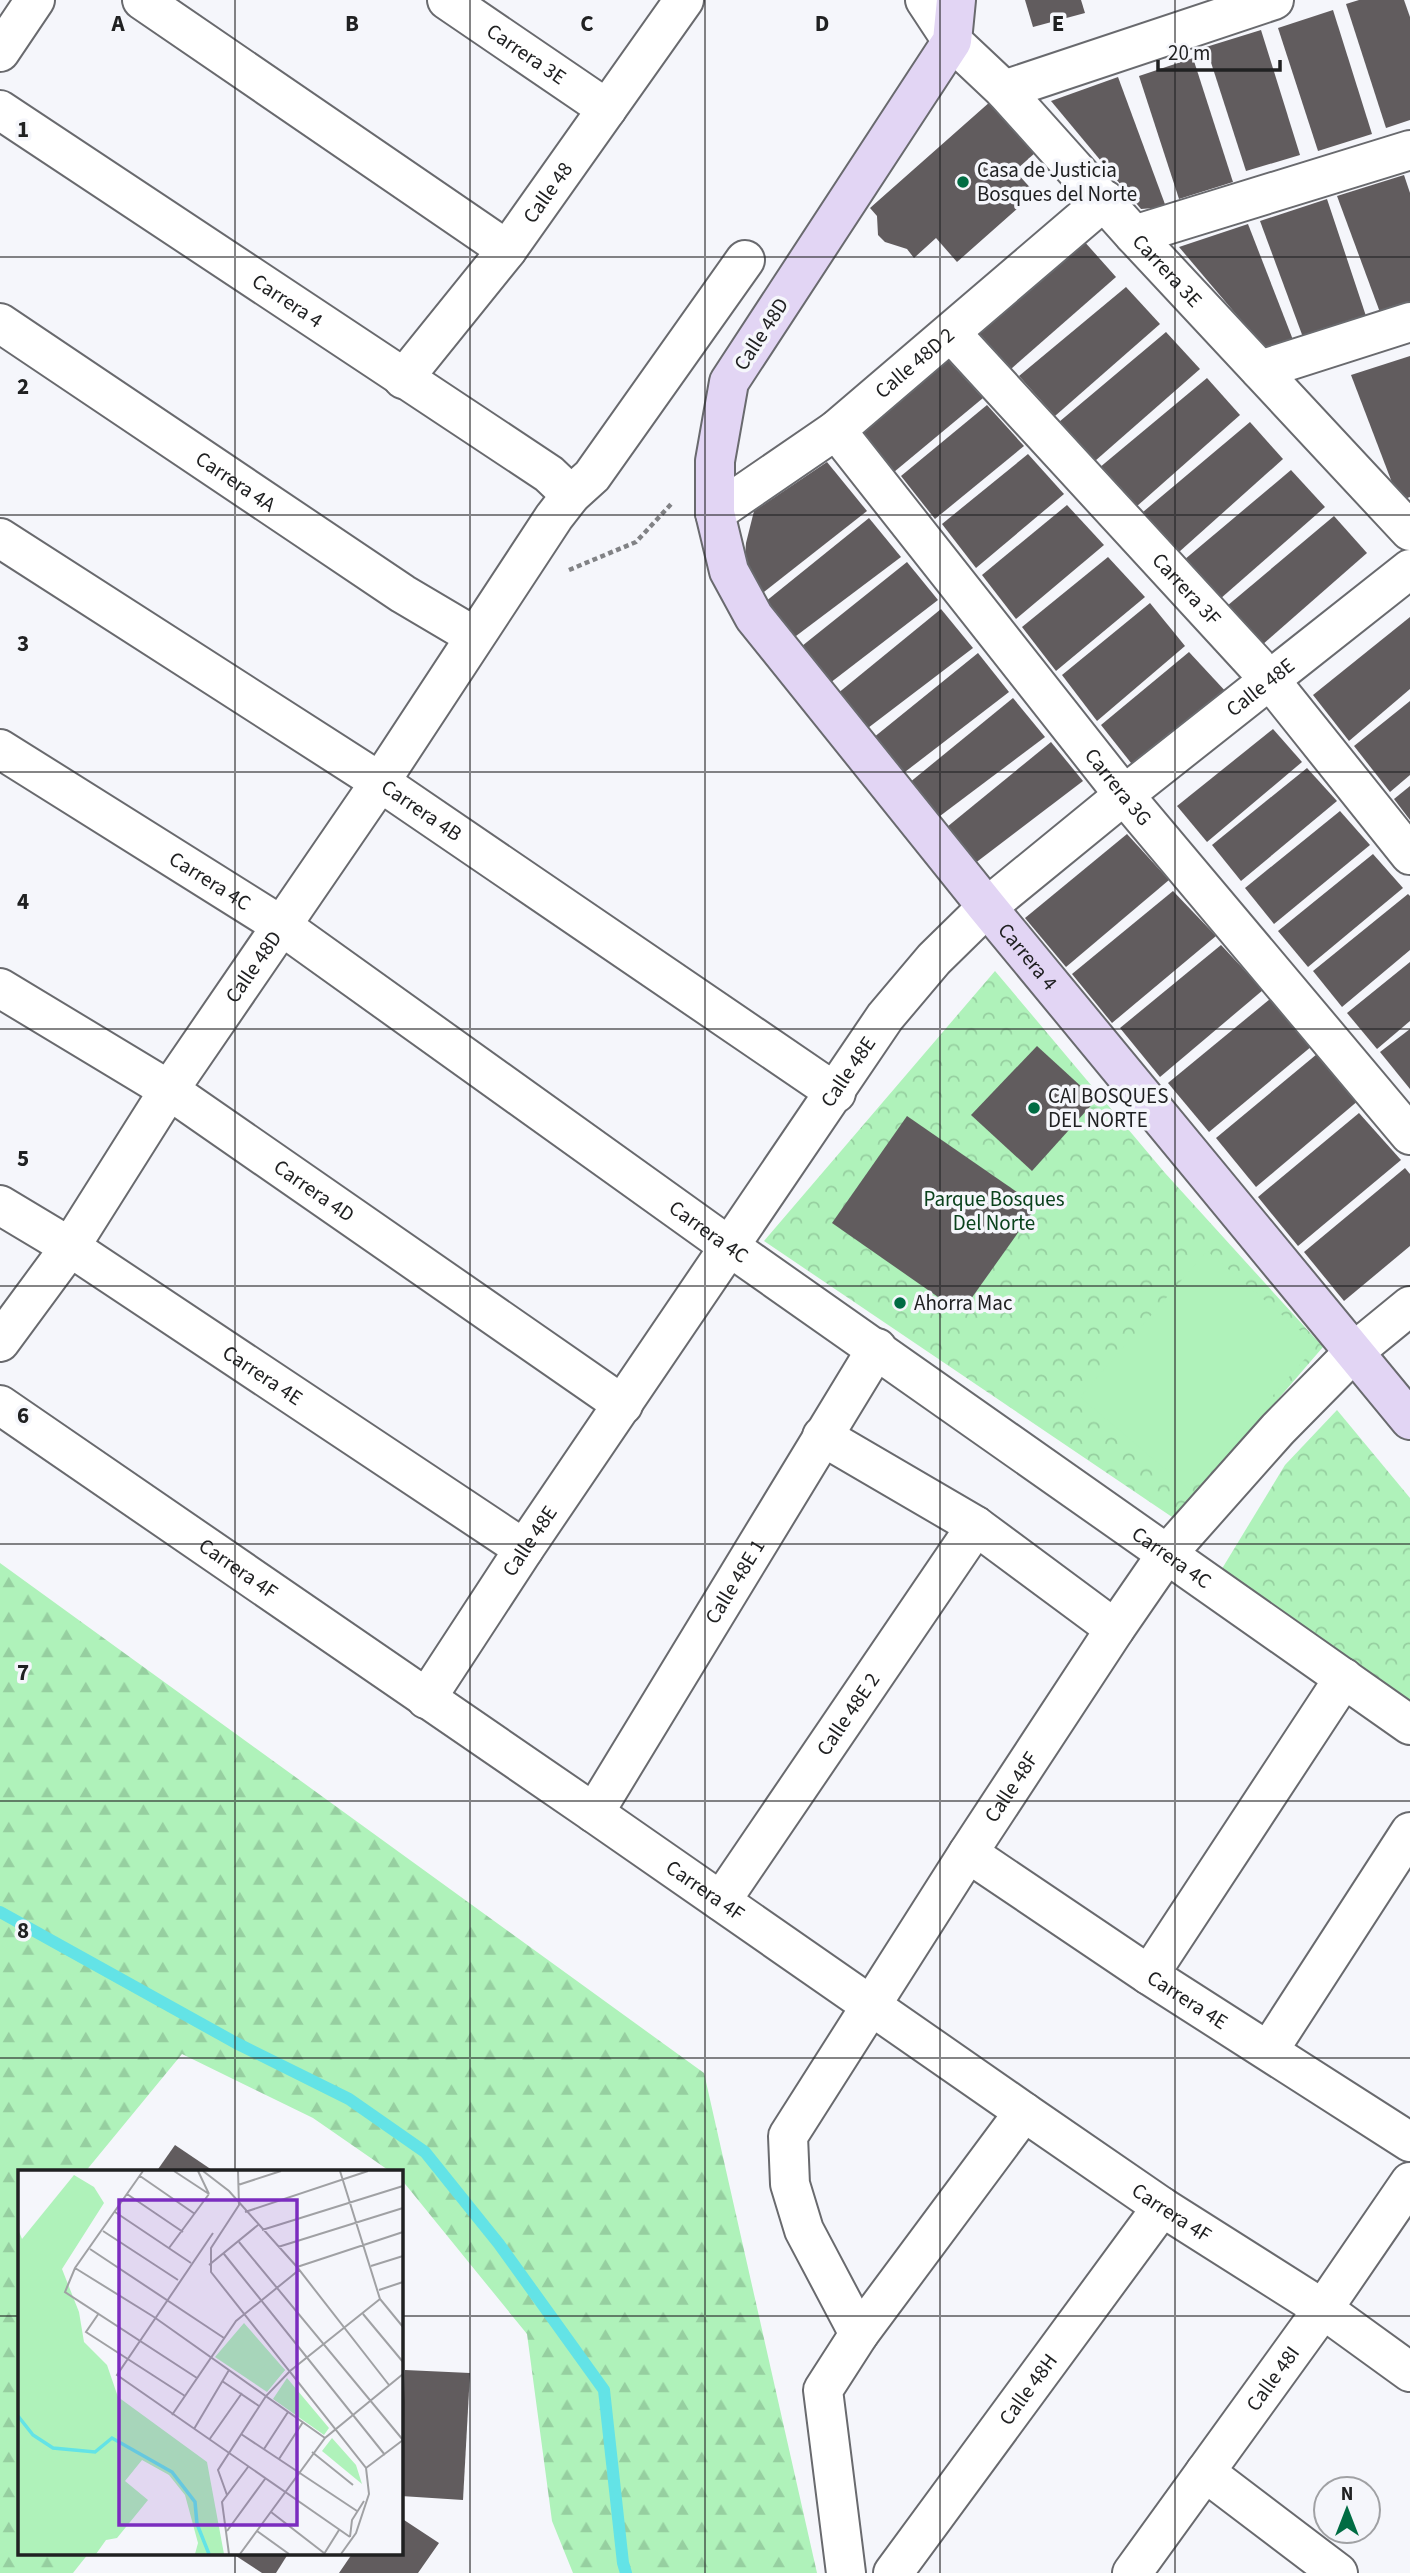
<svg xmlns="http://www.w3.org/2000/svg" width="1410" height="2573" font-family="'Source Sans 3',sans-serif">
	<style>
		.forest { fill: url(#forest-firs) }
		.park { fill: url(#park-crowns) }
		.pitch { fill: #aff2ba }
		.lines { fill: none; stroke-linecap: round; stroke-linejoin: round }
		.stream { stroke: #63e3e6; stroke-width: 12 }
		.building { fill: #615c5e }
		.minor-casing { stroke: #696a6e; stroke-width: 42 }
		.tertiary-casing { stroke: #696a6e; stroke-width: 42 }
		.secondary-casing { stroke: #696a6e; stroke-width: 42 }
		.path { stroke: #818285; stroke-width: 4.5; stroke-dasharray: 5 3.5; stroke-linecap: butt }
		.minor { stroke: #fff; stroke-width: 38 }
		.tertiary { stroke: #fff; stroke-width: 38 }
		.secondary { stroke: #e2d5f4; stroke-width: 38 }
		.grid { fill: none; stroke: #202122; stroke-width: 2; stroke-opacity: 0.55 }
		.poi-dot { fill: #006c43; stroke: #f5f6fb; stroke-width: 2.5 }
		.labels { text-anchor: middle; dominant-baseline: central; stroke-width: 7; stroke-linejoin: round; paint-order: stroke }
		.street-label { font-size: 21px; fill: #202122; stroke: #f5f6fb }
		.poi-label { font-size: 21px; fill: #202122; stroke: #f5f6fb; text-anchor: start }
		.park-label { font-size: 21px; fill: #0a421c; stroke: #f5f6fb }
		.inset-river { fill: none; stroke: #63e3e6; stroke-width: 3.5 }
		.inset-road { fill: none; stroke: #a0a1a4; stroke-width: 2 }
		.view { fill: #7b2cbf; fill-opacity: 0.15; stroke: #7b2cbf; stroke-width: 3.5 }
		.inset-edge { fill: none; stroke: #202122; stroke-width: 3.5 }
		.grid-label { font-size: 23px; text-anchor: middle; font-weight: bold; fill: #202122; stroke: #f5f6fb; stroke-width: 7; stroke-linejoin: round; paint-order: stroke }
	</style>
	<defs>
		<pattern id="forest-firs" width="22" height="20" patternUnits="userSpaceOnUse" patternTransform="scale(1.75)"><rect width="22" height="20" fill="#aff2ba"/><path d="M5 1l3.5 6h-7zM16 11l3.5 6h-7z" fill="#96cfa0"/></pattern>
		<pattern id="park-crowns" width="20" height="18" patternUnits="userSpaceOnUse" patternTransform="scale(1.75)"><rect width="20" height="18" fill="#aff2ba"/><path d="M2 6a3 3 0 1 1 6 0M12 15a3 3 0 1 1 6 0" fill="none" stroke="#96cfa0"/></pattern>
	</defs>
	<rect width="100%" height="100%" fill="#f5f6fb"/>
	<path class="forest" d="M0,1563L704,2073L817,2573H573L552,2521L527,2334L401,2179V2172H391L313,2118L182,2054L85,2172H19V2554H88L73,2573H0Z"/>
	<g class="park">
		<path d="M995,971L1165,1173L1323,1347L1175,1519L764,1241Z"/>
		<path d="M1337,1410L1410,1498V1708L1220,1572L1285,1465Z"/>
	</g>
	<path class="pitch" d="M1207,1251L1317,1345L1190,1490L1080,1397Z"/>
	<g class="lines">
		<path class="stream" d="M0,1912L236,2043L349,2099L425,2152L499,2244L604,2390L623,2563L626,2573"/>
	</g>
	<g class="building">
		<path d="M1025,0H1081L1085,13L1033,27Z"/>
		<path d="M1359,0H1404L1410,17V120L1386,128L1346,4Z"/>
		<path d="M1333,10L1372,134L1318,151L1278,28Z"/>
		<path d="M1261,30L1300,155L1246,171L1206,47Z"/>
		<path d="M1193,58L1233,182L1179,199L1139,76Z"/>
		<path d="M1118,77L1166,207L1141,209L1051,101Z"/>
		<path d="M991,101L1036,152L1015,171L1035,193L957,262L936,238L914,258L907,249L885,242L878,235L877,216L870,208Z"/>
		<path d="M1404,175L1410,193V305L1381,315L1337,196Z"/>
		<path d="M1327,199L1367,319L1304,340L1260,221Z"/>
		<path d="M1248,224L1295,345L1268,352L1179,247Z"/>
		<path d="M1083,240L1116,277L1011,369L975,329Z"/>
		<path d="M1126,287L1160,324L1055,416L1019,376Z"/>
		<path d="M1166,332L1200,369L1095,461L1059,422Z"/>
		<path d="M1410,356V497L1399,501L1351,375Z"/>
		<path d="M946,358L983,398L894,472L860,428Z"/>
		<path d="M1207,378L1240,415L1136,507L1099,468Z"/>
		<path d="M987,405L1024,446L935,519L901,476Z"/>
		<path d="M1250,422L1283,459L1179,552L1143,512Z"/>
		<path d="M1028,454L1064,494L976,568L942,524Z"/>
		<path d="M827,462L867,511L760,595L744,569L746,543L754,511Z"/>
		<path d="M1291,470L1325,507L1220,599L1184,560Z"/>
		<path d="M1067,505L1104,545L1016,619L982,575Z"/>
		<path d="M1334,516L1367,553L1262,645L1227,606Z"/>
		<path d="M869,518L901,557L792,639L765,602Z"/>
		<path d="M1108,557L1145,597L1056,671L1022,627Z"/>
		<path d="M907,562L938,600L830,683L802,646Z"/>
		<path d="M1150,603L1185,646L1097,721L1062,675Z"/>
		<path d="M941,609L973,648L864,731L837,694Z"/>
		<path d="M1410,617V689L1349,741L1313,695Z"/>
		<path d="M1189,652L1228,694L1135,768L1101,725Z"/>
		<path d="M978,653L1009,692L901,775L873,738Z"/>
		<path d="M1013,698L1045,737L936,819L909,783Z"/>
		<path d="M1410,701V775L1390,792L1354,746Z"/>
		<path d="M1273,729L1302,762L1207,842L1177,806Z"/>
		<path d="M1051,742L1083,781L974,864L947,827Z"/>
		<path d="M1307,768L1337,801L1241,881L1212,845Z"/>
		<path d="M1410,786V820L1394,799Z"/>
		<path d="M1340,811L1370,845L1274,924L1245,888Z"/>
		<path d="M1127,834L1169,880L1066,967L1025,918Z"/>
		<path d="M1373,854L1403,888L1308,967L1278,931Z"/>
		<path d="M1173,891L1216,936L1112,1023L1072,974Z"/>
		<path d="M1408,894L1410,896V950L1342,1007L1313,971Z"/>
		<path d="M1221,945L1263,990L1160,1077L1120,1028Z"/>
		<path d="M1410,962V1021L1377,1049L1347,1013Z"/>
		<path d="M1270,999L1312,1046L1209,1132L1168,1083Z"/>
		<path d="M1410,1029V1089L1380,1052Z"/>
		<path d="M1037,1046L1096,1100L1032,1171L971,1115Z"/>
		<path d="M1317,1054L1359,1100L1256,1187L1216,1138Z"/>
		<path d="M1359,1113L1401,1160L1298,1246L1258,1197Z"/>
		<path d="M907,1116L1037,1206L961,1313L832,1223Z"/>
		<path d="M1405,1168L1410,1174V1246L1344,1301L1304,1252Z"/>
		<path d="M175,2145L215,2172H156Z"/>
		<path d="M405,2370L470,2373L463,2500L401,2496Z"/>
		<path d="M401,2518L439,2543L418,2573H339L352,2554H401Z"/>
		<path d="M233,2554H288L276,2573H262Z"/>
	</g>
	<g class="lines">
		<defs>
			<g id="minor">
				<path d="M142,0L507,250"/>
				<path id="s1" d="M447,0L607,109"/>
				<path id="s2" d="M925,0L952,41L1004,90L1134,235L1410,531"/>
				<path d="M0,52L35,0"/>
				<path d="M1004,90L1274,0"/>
				<path id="s3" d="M0,110L549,474L571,495"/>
				<path d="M1134,235L1410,150"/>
				<path id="s4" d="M0,323L403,594L474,636"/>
				<path id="s5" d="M951,333L1270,680L1410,855"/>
				<path d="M1260,370L1410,322"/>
				<path id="s6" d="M403,379L507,250L684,0"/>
				<path id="s7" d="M836,430L1124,795L1410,1135"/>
				<path id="s8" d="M715,513L836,430L1105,200"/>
				<path id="s9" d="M0,538L380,782L836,1093"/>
				<path id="s10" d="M0,749L282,926L730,1247L1410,1725"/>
				<path id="s11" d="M0,988L169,1090L623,1405"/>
				<path id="s12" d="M0,1205L70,1247L524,1549"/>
				<path id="s13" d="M0,1342L70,1247L169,1090L380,782L554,517L571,495L592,476L745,260"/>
				<path id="s14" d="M0,1405L594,1813L1024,2112L1162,2207L1323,2309L1410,2372"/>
				<path d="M822,1436L976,1526L1115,1629"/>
				<path id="s15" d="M426,1699L524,1549L885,1017L934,959L987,907L1124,795L1410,569"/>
				<path id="s16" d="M594,1813L877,1348"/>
				<path id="s17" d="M968,1853L1149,1975L1410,2142"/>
				<path id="s18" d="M721,1901L976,1526"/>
				<path d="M1149,1975L1344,1678"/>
				<path d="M1269,2050L1410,1832"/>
				<path id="s19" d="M859,2334L804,2230L790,2184L788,2136L968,1853L1115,1629L1166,1555L1278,1429L1355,1351L1410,1306"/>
				<path d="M1205,2472L1338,2573"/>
				<path d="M846,2573L823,2390L859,2334L1024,2112"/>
				<path id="s20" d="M893,2573L1162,2207"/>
			</g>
			<g id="tertiary">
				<path id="s21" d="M1132,2573L1323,2309L1410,2182"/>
			</g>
			<g id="secondary">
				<path id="s22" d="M956,0L952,41L729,382L715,461V513L729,571L754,617L987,907L1410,1420"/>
			</g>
		</defs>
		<use href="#minor" class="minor-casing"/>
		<use href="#tertiary" class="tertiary-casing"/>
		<use href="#secondary" class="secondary-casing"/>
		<path class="path" d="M569,570L636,542L673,502"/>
		<use href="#minor" class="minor"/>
		<use href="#tertiary" class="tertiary"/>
		<use href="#secondary" class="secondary"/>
	</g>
	<path class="grid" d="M235,0V2172M470,0V2573M705,0V2573M940,0V2573M1175,0V2573M0,257H1410M0,515H1410M0,772H1410M0,1029H1410M0,1286H1410M0,1544H1410M0,1801H1410M0,2058H1410M0,2316H19M401,2316H1410M235,2554V2573"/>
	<g class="poi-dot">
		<circle cx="963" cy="182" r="7"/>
		<circle cx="1034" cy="1108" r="7"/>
		<circle cx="900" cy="1303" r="7"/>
	</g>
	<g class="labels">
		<g class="street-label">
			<text stroke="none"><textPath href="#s1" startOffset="96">Carrera 3E</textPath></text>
			<text stroke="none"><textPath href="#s6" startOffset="236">Calle 48</textPath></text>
			<text stroke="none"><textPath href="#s2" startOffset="364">Carrera 3E</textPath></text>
			<text stroke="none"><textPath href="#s3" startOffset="345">Carrera 4</textPath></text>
			<text transform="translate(761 334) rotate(-57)">Calle 48D</text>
			<text stroke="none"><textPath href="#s8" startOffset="250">Calle 48D 2</textPath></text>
			<text stroke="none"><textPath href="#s4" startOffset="284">Carrera 4A</textPath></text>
			<text stroke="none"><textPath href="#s5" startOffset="348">Carrera 3F</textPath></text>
			<text stroke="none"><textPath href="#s15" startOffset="1323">Calle 48E</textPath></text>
			<text stroke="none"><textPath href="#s7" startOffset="455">Carrera 3G</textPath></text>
			<text stroke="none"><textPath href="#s9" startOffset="502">Carrera 4B</textPath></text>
			<text stroke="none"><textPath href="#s10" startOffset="248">Carrera 4C</textPath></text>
			<text stroke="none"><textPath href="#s22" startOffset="1129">Carrera 4</textPath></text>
			<text stroke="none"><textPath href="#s13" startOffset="453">Calle 48D</textPath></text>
			<text stroke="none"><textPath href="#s15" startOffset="756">Calle 48E</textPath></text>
			<text stroke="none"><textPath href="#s11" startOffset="374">Carrera 4D</textPath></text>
			<text stroke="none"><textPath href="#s10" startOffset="858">Carrera 4C</textPath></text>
			<text stroke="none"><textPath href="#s12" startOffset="313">Carrera 4E</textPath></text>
			<text stroke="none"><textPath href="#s15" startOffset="189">Calle 48E</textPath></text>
			<text stroke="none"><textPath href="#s10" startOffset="1424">Carrera 4C</textPath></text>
			<text stroke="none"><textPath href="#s14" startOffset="289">Carrera 4F</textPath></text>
			<text stroke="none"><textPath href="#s16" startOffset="271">Calle 48E 1</textPath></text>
			<text stroke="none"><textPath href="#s18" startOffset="226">Calle 48E 2</textPath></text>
			<text stroke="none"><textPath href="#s19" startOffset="628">Calle 48F</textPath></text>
			<text stroke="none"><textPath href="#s14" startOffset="856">Carrera 4F</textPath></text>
			<text stroke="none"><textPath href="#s17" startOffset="264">Carrera 4E</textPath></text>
			<text stroke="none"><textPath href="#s14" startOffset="1423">Carrera 4F</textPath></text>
			<text stroke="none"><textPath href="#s21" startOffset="240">Calle 48I</textPath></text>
			<text stroke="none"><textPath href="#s20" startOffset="228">Calle 48H</textPath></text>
		</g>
		<g class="poi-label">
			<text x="977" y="170">Casa de Justicia<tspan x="977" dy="24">Bosques del Norte</tspan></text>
			<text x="1048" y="1096">CAI BOSQUES<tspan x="1048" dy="24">DEL NORTE</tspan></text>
			<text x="914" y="1303">Ahorra Mac</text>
		</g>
		<g class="park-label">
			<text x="994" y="1199">Parque Bosques<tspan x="994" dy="24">Del Norte</tspan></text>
		</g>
	</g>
	<g transform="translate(18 2170)">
		<rect width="385" height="385" fill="#f5f6fb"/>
		<path d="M56,5L76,17L86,33L44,99L61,142L66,172L89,195L100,227L189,292L206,384H177L180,373L167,325L151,305L124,290L107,311L130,330L99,368L88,370L78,384H0V59L4,69Z" fill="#aff2ba"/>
		<path d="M226,153L267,200L249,222L197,187ZM269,208L311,258L306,265L255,229ZM314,268L338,295L344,314L304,281Z" fill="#aff2ba"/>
		<path d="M253,188L267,200L251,218L237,207Z" fill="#aff2ba"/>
		<path class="inset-river" d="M0,246L15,265L35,278L77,282L94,268L154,302L177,332L179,354L191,384"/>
		<path class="inset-road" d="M125,1L57,98L47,122L179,208M156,1L191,24M180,1L191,24M185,1L211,21L279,97L371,215M220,1L221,35L193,78V102L348,298L351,324L338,363L323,384M322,1L362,129L385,157M122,6L177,44M220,15L263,1M109,24L165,62M97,42L173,93M227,42L350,1M244,60L385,16M85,61L160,110M195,63L99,205L332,367M221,72L385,270M260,77L385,38M151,78L191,24M72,79L206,168M206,84L367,285M191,95L240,55M353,96L385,86M279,97L385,62M57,98L136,147L307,268M361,120L385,112M81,143L68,162L167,226M345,144L385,192M204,211L241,236M154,245L218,151L281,100M176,259L211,200M223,264L339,341M191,270L224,223M246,279L270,242M294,282L335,315M261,289L285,252M348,298L385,270M209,325L200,300L248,226L272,201L362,129M253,342L306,383M209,361L247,309M239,361L271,384M332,367L334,350L346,331M211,384L204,332L230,297M222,384L307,268L385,204M306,384L321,360"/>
		<path class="view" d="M101,30H279V355H101Z"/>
		<rect width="385" height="385" class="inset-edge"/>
	</g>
	<g class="grid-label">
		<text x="118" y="31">A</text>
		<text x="352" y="31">B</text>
		<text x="587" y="31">C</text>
		<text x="822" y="31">D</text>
		<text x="1058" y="31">E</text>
		<text x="23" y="137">1</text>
		<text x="23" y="394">2</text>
		<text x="23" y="651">3</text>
		<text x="23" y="909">4</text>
		<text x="23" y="1166">5</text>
		<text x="23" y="1423">6</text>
		<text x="23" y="1680">7</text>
		<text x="23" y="1938">8</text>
	</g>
	<g transform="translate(1347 2510)"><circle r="33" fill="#f5f6fb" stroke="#a0a1a4" stroke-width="2"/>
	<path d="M0-5L12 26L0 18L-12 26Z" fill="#006c43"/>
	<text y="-10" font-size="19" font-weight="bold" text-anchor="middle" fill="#202122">N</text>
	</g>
	<path d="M1158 60v10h122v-10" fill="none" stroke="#202122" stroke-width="3.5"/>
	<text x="1168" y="60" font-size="21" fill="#202122" stroke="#f5f6fb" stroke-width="5" paint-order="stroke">20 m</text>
</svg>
